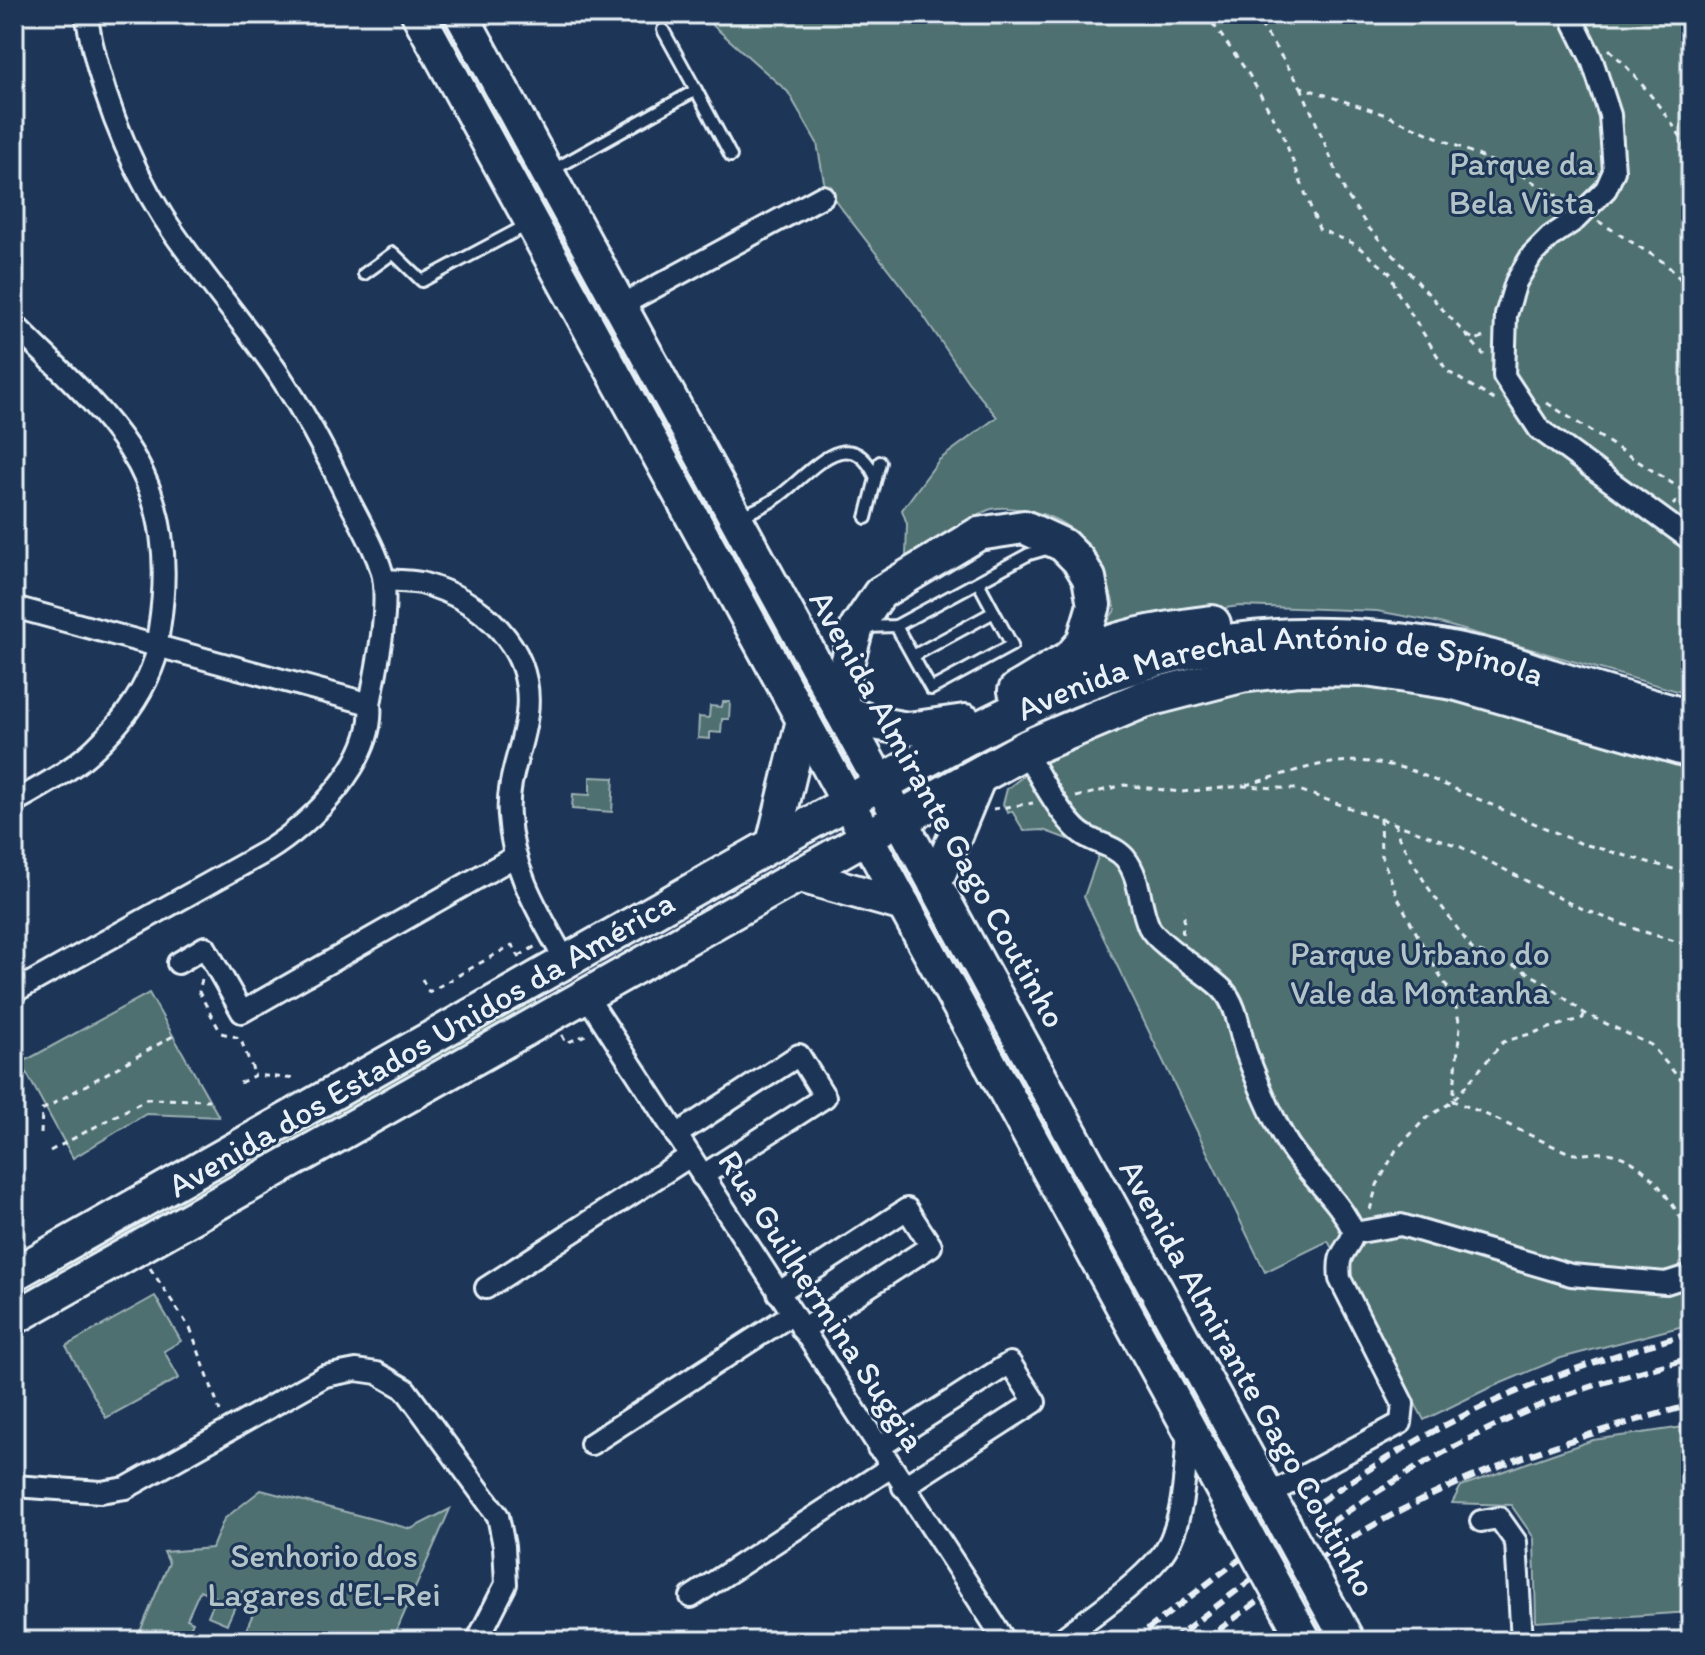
<svg xmlns="http://www.w3.org/2000/svg" width="1705" height="1655" font-family="Itim,sans-serif">
	<style>
		.green { fill: #4f7070; stroke: #9cb0b4; stroke-width: 2 }
		.lines { fill: none; stroke-linecap: round; stroke-linejoin: round }
		.lane-casing { stroke: #e8f1f8; stroke-width: 16 }
		.street-casing { stroke: #e8f1f8; stroke-width: 26 }
		.primary-casing { stroke: #e8f1f8; stroke-width: 38 }
		.highway-casing { stroke: #e8f1f8; stroke-width: 42 }
		.path { stroke: #e8f1f8; stroke-width: 3; stroke-dasharray: 6 6; stroke-linecap: butt }
		.lane { stroke: #1d3557; stroke-width: 10 }
		.street { stroke: #1d3557; stroke-width: 20 }
		.primary { stroke: #1d3557; stroke-width: 32 }
		.highway { stroke: #1d3557; stroke-width: 36 }
		.rail { stroke: #e8f1f8; stroke-width: 6; stroke-dasharray: 12 6; stroke-linecap: butt }
		.primary-bridge-casing { stroke: #e8f1f8; stroke-width: 38; stroke-linecap: butt }
		.primary-bridge { stroke: #1d3557; stroke-width: 32 }
		.labels { text-anchor: middle; dominant-baseline: central; stroke-width: 6; stroke-linejoin: round; paint-order: stroke }
		.park-label { font-size: 34px; fill: #b2c4c8; stroke: #1d3557 }
		.street-label { font-size: 34px; fill: #e8f1f8; stroke: #1d3557 }
	</style>
	<rect width="100%" height="100%" fill="#1d3557"/>
	<filter id="ink" filterUnits="userSpaceOnUse"><feTurbulence type="fractalNoise" baseFrequency=".0125" numOctaves="2"/><feDisplacementMap in="SourceGraphic" scale="16" xChannelSelector="R" yChannelSelector="G"/><feConvolveMatrix kernelMatrix="1 2 1 2 8 2 1 2 1" color-interpolation-filters="sRGB"/></filter>
	<g filter="url(#ink)">
		<g class="green">
			<path d="M431,14H447L745,560L844,764Z"/>
			<path d="M700,14H1691V695L1436,622L1377,611L1239,606L1171,616L1106,633L1107,622L1115,610C1104,559 1078,517 1023,510C1011,508 997,506 986,511C959,522 932,542 906,557L907,524L902,510L939,460L997,417L968,382L919,309L825,187L817,143L788,92Z"/>
			<path d="M1329,683C1453,692 1571,732 1691,766V1324L1561,1358L1487,1389L1424,1420L1328,1241L1265,1272L1084,897L1100,851L1043,830L1024,831L1012,811L1008,813L1003,804L1007,789L1037,765L1122,722L1250,688Z"/>
			<path d="M723,702H730L729,719H722L721,733L710,732V739L698,738L699,717L709,718L710,706L722,707Z"/>
			<path d="M590,777L614,778L612,812L572,809L573,794L590,795Z"/>
			<path d="M149,993L219,1117L146,1114L73,1158L21,1063Z"/>
			<path d="M533,998L539,1008L14,1303V1291Z"/>
			<path d="M1018,1081L1141,1291L1217,1429L1194,1415Z"/>
			<path d="M155,1296L181,1341L164,1351L179,1378L106,1418L66,1346Z"/>
			<path d="M1691,1426V1612L1536,1622L1534,1538L1511,1505L1452,1503L1461,1486L1593,1440Z"/>
			<path d="M261,1490L411,1529L450,1509L392,1641H241L260,1598L242,1591L227,1624L208,1616L216,1597L200,1590L187,1619L193,1622L184,1641H136L169,1563L164,1552L212,1548L224,1519Z"/>
		</g>
		<g class="lines">
			<defs>
				<g id="lane">
					<path d="M696,90L731,156"/>
					<path d="M553,170L696,90L663,30"/>
					<path d="M364,274L393,253L422,281L527,225"/>
					<path d="M741,516C752,511 765,506 775,499C806,479 848,416 876,478"/>
					<path d="M866,518L880,462"/>
					<path d="M896,626L931,689L1012,645L994,612"/>
					<path d="M865,627L896,626L1029,554L1050,548"/>
					<path d="M913,656L994,612L978,582"/>
				</g>
				<g id="street">
					<path d="M1574,23L1592,60L1610,115L1614,171L1606,189L1575,220L1550,237L1532,255L1516,282L1506,315L1504,376L1539,429L1691,540"/>
					<path d="M620,306L823,196"/>
					<path d="M14,324C53,364 98,402 129,449C165,504 169,566 159,629C157,639 158,650 155,659C145,689 125,718 103,740C78,767 46,784 14,802"/>
					<path d="M384,580C396,581 410,581 421,583C481,599 535,647 527,714C523,749 506,779 509,816C512,871 540,915 566,962"/>
					<path d="M14,607L370,704"/>
					<path d="M1025,751C1037,772 1064,823 1084,835C1097,844 1114,845 1125,858C1141,878 1139,905 1149,927C1158,945 1207,973 1223,990C1238,1006 1239,1032 1246,1052C1257,1081 1270,1114 1286,1141C1305,1173 1341,1200 1354,1233"/>
					<path d="M178,963L205,947L242,1012L514,857"/>
					<path d="M14,992L267,851C311,824 376,760 370,704C377,665 387,623 384,584C383,561 357,517 346,495C326,452 304,412 278,373C242,320 198,271 163,217C125,157 98,84 86,14"/>
					<path d="M586,995L1005,1641"/>
					<path d="M676,1135L799,1055L825,1097L702,1176"/>
					<path d="M1354,1233L1401,1225L1571,1275L1666,1283L1691,1275"/>
					<path d="M486,1288L690,1156"/>
					<path d="M778,1293L907,1209L931,1246L802,1330"/>
					<path d="M591,1444L792,1314"/>
					<path d="M878,1448L1010,1363L1035,1402L903,1487"/>
					<path d="M14,1486L101,1492L126,1488L325,1376L356,1370L377,1373L405,1389L498,1516L504,1546L506,1584L477,1641"/>
					<path d="M1268,1495L1401,1423L1403,1404L1340,1279C1337,1250 1345,1256 1354,1233"/>
					<path d="M1481,1521L1499,1518L1516,1542L1522,1641"/>
					<path d="M691,1597L891,1467"/>
					<path d="M1059,1641C1091,1616 1134,1588 1160,1557C1185,1528 1185,1467 1188,1431"/>
				</g>
				<g id="primary">
					<path d="M418,14L1245,1531"/>
					<path d="M461,14L1278,1513"/>
					<path d="M841,711L845,671L857,627L880,593L978,534L1024,527L1063,545L1078,560L1089,578L1094,605L1083,642L1065,663"/>
					<path d="M841,711L879,724L908,729L965,721"/>
					<path d="M773,844L803,720"/>
					<path d="M797,875L904,905"/>
					<path d="M935,884L980,775"/>
					<path d="M14,1274L867,791"/>
					<path d="M14,1318L886,826"/>
					<path d="M1294,1621L1305,1641"/>
				</g>
				<g id="highway">
					<path d="M1017,691C1033,682 1049,671 1066,662C1111,639 1162,630 1212,624"/>
					<path id="s1" d="M881,784C974,730 1074,677 1180,652C1276,629 1380,634 1475,655C1501,660 1526,670 1551,678C1597,693 1644,706 1691,719"/>
					<path d="M900,819L1030,747L1144,699L1241,674L1299,667L1366,668L1454,681L1691,749"/>
				</g>
			</defs>
			<use href="#lane" class="lane-casing"/>
			<use href="#street" class="street-casing"/>
			<use href="#primary" class="primary-casing"/>
			<use href="#highway" class="highway-casing"/>
			<g class="path">
				<path d="M1206,14L1248,73L1282,133L1319,229L1355,244L1390,273L1398,293L1447,371L1496,401"/>
				<path d="M1254,14L1301,87L1386,115L1514,171L1568,202"/>
				<path d="M1609,49C1641,80 1667,115 1691,152"/>
				<path d="M1301,87L1346,194L1368,227L1484,355"/>
				<path d="M1598,221L1665,263L1691,290"/>
				<path d="M1467,335L1475,340L1486,336"/>
				<path d="M1547,403L1689,494"/>
				<path d="M1673,505L1678,499L1690,494"/>
				<path d="M1246,785C1311,767 1345,750 1413,771L1580,843L1691,874"/>
				<path d="M1076,797L1124,785L1181,792L1243,786L1296,789L1461,847L1573,905L1635,929L1691,946"/>
				<path d="M993,809L1033,803"/>
				<path d="M1380,818L1381,855L1399,900L1430,959L1454,998L1460,1026L1453,1101C1492,1115 1527,1135 1565,1151C1579,1158 1593,1151 1607,1153C1646,1159 1667,1196 1686,1226L1679,1258"/>
				<path d="M1395,823L1399,838L1427,886L1472,949L1517,967L1544,982L1584,1013L1651,1045L1679,1078L1691,1082"/>
				<path d="M1182,934L1185,910"/>
				<path d="M519,956L536,946"/>
				<path d="M202,979L199,992L221,1033L240,1038L255,1075"/>
				<path d="M422,979L429,992L512,945L520,958"/>
				<path d="M562,1035L566,1043L588,1034"/>
				<path d="M240,1083L255,1075L297,1079"/>
				<path d="M41,1134L42,1110L173,1036"/>
				<path d="M50,1151L147,1099L209,1100"/>
				<path d="M1370,1210L1377,1185L1396,1150L1424,1120L1453,1101L1503,1042L1583,1018L1584,1013"/>
				<path d="M150,1268L191,1330L220,1411"/>
			</g>
			<use href="#lane" class="lane"/>
			<use href="#street" class="street"/>
			<use href="#primary" class="primary"/>
			<use href="#highway" class="highway"/>
			<g class="rail">
				<path d="M1133,1641C1239,1559 1344,1476 1463,1416C1536,1380 1613,1355 1691,1333"/>
				<path d="M1171,1641C1289,1550 1407,1460 1546,1403C1593,1384 1642,1371 1691,1358"/>
				<path d="M1204,1641C1255,1603 1306,1564 1360,1533C1463,1472 1577,1436 1691,1405"/>
			</g>
			<defs>
				<g id="primary-bridge">
					<path d="M1278,1513L1348,1641"/>
					<path d="M1245,1531L1294,1621"/>
				</g>
			</defs>
			<use href="#primary-bridge" class="primary-bridge-casing"/>
			<use href="#primary-bridge" class="primary-bridge"/>
		</g>
	</g>
	<g class="labels">
		<g class="park-label">
			<text x="1522" y="163">Parque da<tspan x="1522" dy="39">Bela Vista</tspan></text>
			<text x="1420" y="953">Parque Urbano do<tspan x="1420" dy="39">Vale da Montanha</tspan></text>
			<text x="324" y="1555">Senhorio dos<tspan x="324" dy="39">Lagares d'El-Rei</tspan></text>
		</g>
		<g class="street-label">
			<text stroke="none"><textPath href="#s1" startOffset="426">Avenida Marechal António de Spínola</textPath></text>
			<text transform="translate(938 809) rotate(61)">Avenida Almirante Gago Coutinho</text>
			<text transform="translate(421 1044) rotate(-30)">Avenida dos Estados Unidos da América</text>
			<text transform="translate(822 1301) rotate(57)">Rua Guilhermina Suggia</text>
			<text transform="translate(1248 1378) rotate(61)">Avenida Almirante Gago Coutinho</text>
		</g>
	</g>
	<rect width="1705" height="1655" fill="none" stroke="#1d3557" stroke-width="48"/>
	<rect x="24" y="24" width="1657" height="1607" fill="none" stroke="#e8f1f8" stroke-width="3" filter="url(#ink)"/>
</svg>
